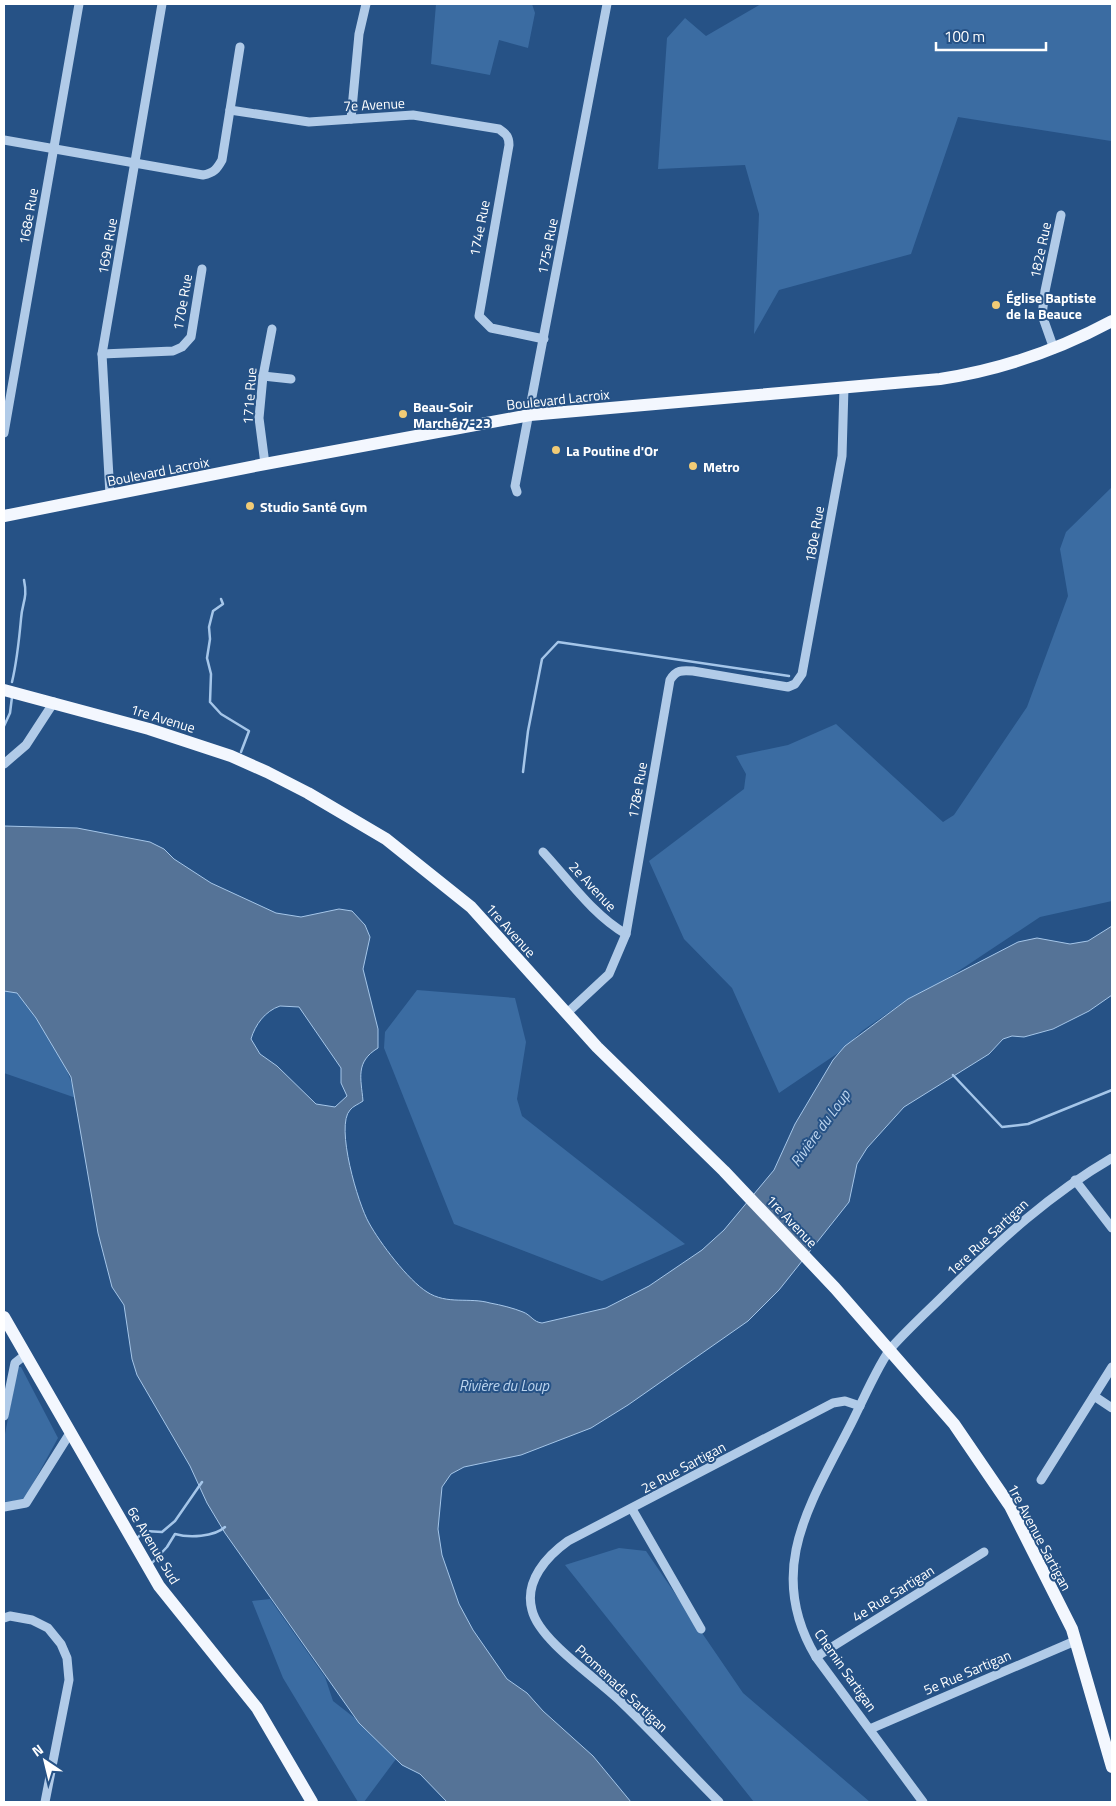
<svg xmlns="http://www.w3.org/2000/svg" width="1116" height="1806" font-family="'Titillium Web',sans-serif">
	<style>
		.green { fill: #3b6ca2 }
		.water { fill: #557397; stroke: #a5c6e9; fill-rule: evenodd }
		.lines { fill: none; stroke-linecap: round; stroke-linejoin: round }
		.stream { stroke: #a5c6e9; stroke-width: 2.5 }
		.minor { stroke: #b1cbe8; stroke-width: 9 }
		.major { stroke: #f3f7fe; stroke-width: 12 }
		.poi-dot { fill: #f1cb76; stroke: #265286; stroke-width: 2 }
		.labels { text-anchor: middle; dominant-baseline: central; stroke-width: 4; stroke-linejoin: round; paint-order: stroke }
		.street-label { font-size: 14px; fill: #fff; stroke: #265286 }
		.poi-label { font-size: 14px; font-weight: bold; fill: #fff; stroke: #265286; text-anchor: start }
		.water-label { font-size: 15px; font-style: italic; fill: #bdd5ef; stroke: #265286 }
	</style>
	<rect width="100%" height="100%" fill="#265286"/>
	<g class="green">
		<path d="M436,4H532L535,13L528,48L499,40L490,75L431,64Z"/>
		<path d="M761,4H1112L1111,141L958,117L911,254L779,290L754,334L759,214L745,165L658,169L667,38L685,18L706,36Z"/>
		<path d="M1112,487V901L1040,917L945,980L908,999L862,1031L841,1051L779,1093L732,988L684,939L649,861L744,789L746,774L736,756L788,745L836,724L943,822L954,815L1027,707L1068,596L1060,549L1066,532Z"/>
		<path d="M417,990L515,998L526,1042L517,1099L522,1116L685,1244L602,1281L454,1224L384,1048L385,1032Z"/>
		<path d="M4,991L17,993C41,1024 67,1059 76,1098L4,1073Z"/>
		<path d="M18,1367H21L58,1438L24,1500L4,1502V1439Z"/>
		<path d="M619,1548L646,1551L743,1693L870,1802H754L565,1565Z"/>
		<path d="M270,1599L325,1677L333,1701L356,1719L396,1759L364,1802H358L283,1678L252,1601Z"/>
	</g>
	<path class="water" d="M4,826L77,828L150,842L164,849L174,859L211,883L276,913L301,917L339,909L352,911L365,925L370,937L363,969L378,1029V1048C355,1062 361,1078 363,1101C359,1104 353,1106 350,1110C335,1126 358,1204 369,1223C380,1243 408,1280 427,1292C447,1305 469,1297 490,1303C501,1305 513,1308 523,1312C531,1315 533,1322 542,1323L606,1308L649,1286L702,1250L724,1230L774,1170L795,1124L833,1060L845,1046L908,999L1018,942L1037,938L1070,944L1088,941L1112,926V995L1089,1011L1053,1029L1024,1037L1012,1036L1003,1039L989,1054L904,1107L867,1148L857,1164L849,1202L779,1290L748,1321L628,1405L591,1428L521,1455L464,1467L451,1474L442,1487L438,1529L442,1555L459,1604L473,1630L507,1679L527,1693L543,1711L593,1756L631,1802H447L420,1774L402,1765L359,1723L225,1533L207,1503L190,1466L137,1375L132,1359L124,1305L112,1287L98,1233L71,1077L36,1018L17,993L4,991ZM280,1006L299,1007L341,1068V1083L347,1096L335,1107L316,1104L277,1066L260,1054L251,1039C255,1025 265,1011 280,1006Z"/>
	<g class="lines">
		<g class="stream">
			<path d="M221,599L223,604L213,611L209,627L210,639L207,658L211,674L210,702L221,714L249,731L241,752"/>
			<path d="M12,682C17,661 19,641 21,619C22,602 28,599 24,580"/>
			<path d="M4,726L10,713L12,697"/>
			<path d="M523,772L528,731L542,659L558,642L789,676"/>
			<path d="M953,1075L1002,1127L1028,1124L1112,1090"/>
			<path d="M137,1538L145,1531L162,1532L175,1521L202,1482"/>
			<path d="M152,1563L167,1547L175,1534C189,1538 214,1537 225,1527"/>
		</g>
		<g class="minor">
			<path d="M230,110L309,122L413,115L499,129C506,134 509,136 509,145L479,316L491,328L544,339"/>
			<path d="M351,119L359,34L366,4"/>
			<path d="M4,140L203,175C214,173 217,169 222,160L240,47"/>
			<path d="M1054,349L1042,315L1045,291L1061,215"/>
			<path d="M102,354L173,351L182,347L191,337L202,269"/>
			<path d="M263,376L291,379"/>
			<path d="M4,433L79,4"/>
			<path d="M265,464L259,418L263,376L272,329"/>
			<path d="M517,492L515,486L607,4"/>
			<path d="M110,495L102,354L162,4"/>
			<path d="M4,764L26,745L54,702"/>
			<path d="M543,852C569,880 593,915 626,934"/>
			<path d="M566,1014L609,974L626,934L670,680C676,670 682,670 693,671L788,687L795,684L802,674L842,456L844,387"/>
			<path d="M1075,1180L1112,1228"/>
			<path d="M1094,1396L1112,1408"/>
			<path d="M4,1416L15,1363L25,1355"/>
			<path d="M1041,1480L1112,1367"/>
			<path d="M4,1507L26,1503L70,1433"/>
			<path d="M632,1509L701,1629"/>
			<path d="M4,1618L10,1616L32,1620L48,1628L61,1644L67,1658L69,1680L45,1802"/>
			<path d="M816,1657L984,1552"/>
			<path d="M870,1729L1075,1641"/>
			<path d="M719,1802C685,1768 653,1732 618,1699C595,1677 539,1640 532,1610C524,1581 547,1556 568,1541L833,1403L845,1401L860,1406"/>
			<path d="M923,1802L816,1657C764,1570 811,1503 851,1424C861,1405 879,1362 892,1347C909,1328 929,1310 948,1291C999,1241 1050,1194 1112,1158"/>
		</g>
		<g class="major">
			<path d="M4,516L265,464L530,415L940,379C1000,370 1058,350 1112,321"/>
			<path d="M4,690L149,729L231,756L267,772L308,793L386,839L471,907L597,1047L724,1171L835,1288L954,1424L1010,1506L1072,1629L1112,1767"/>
			<path d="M4,1317L159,1586L257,1708L312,1802"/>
		</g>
	</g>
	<g class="poi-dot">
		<circle cx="996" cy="305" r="5"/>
		<circle cx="403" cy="414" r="5"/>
		<circle cx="556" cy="450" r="5"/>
		<circle cx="693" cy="466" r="5"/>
		<circle cx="250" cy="506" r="5"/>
	</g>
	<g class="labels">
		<g class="street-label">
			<text transform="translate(374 104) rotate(-3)">7e Avenue</text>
			<text transform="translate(28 216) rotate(-80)">168e Rue</text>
			<text transform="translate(479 228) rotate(-79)">174e Rue</text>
			<text transform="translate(107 246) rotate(-80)">169e Rue</text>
			<text transform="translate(547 246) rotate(-79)">175e Rue</text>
			<text transform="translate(1040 250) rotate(-78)">182e Rue</text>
			<text transform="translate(182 302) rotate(-80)">170e Rue</text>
			<text transform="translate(249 396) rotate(-86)">171e Rue</text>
			<text transform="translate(558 399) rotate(-6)">Boulevard Lacroix</text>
			<text transform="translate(158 471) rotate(-11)">Boulevard Lacroix</text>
			<text transform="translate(814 534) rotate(-80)">180e Rue</text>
			<text transform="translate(163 718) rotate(17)">1re Avenue</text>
			<text transform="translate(637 790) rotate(-80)">178e Rue</text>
			<text transform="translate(593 886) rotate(47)">2e Avenue</text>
			<text transform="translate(511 930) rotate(48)">1re Avenue</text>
			<text transform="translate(792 1221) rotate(46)">1re Avenue</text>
			<text transform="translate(987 1237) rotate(-43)">1ere Rue Sartigan</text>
			<text transform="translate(683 1467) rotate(-28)">2e Rue Sartigan</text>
			<text transform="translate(1040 1537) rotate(62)">1re Avenue Sartigan</text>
			<text transform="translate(154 1545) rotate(59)">6e Avenue Sud</text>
			<text transform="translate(893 1593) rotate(-32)">4e Rue Sartigan</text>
			<text transform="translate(846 1670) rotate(55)">Chemin Sartigan</text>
			<text transform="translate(967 1672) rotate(-23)">5e Rue Sartigan</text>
			<text transform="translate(622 1688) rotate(43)">Promenade Sartigan</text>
		</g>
		<g class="poi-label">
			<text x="1006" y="297">Église Baptiste<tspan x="1006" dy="16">de la Beauce</tspan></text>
			<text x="413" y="406">Beau-Soir<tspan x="413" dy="16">Marché 7-23</tspan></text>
			<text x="566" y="450">La Poutine d'Or</text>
			<text x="703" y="466">Metro</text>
			<text x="260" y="506">Studio Santé Gym</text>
		</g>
		<g class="water-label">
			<text transform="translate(820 1128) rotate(-54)">Rivière du Loup</text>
			<text x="504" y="1385">Rivière du Loup</text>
		</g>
	</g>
	<rect width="1116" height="1806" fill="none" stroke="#ffffff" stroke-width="10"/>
	<g transform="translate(45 1761) rotate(325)" stroke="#265286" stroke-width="4" paint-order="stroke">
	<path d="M0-4L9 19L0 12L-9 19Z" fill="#ffffff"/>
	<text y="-8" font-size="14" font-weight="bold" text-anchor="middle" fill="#ffffff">N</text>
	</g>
	<path d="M936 42v8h110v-8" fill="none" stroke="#ffffff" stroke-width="2.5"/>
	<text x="944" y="42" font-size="15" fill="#ffffff" stroke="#265286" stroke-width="4" paint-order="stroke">100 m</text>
</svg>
